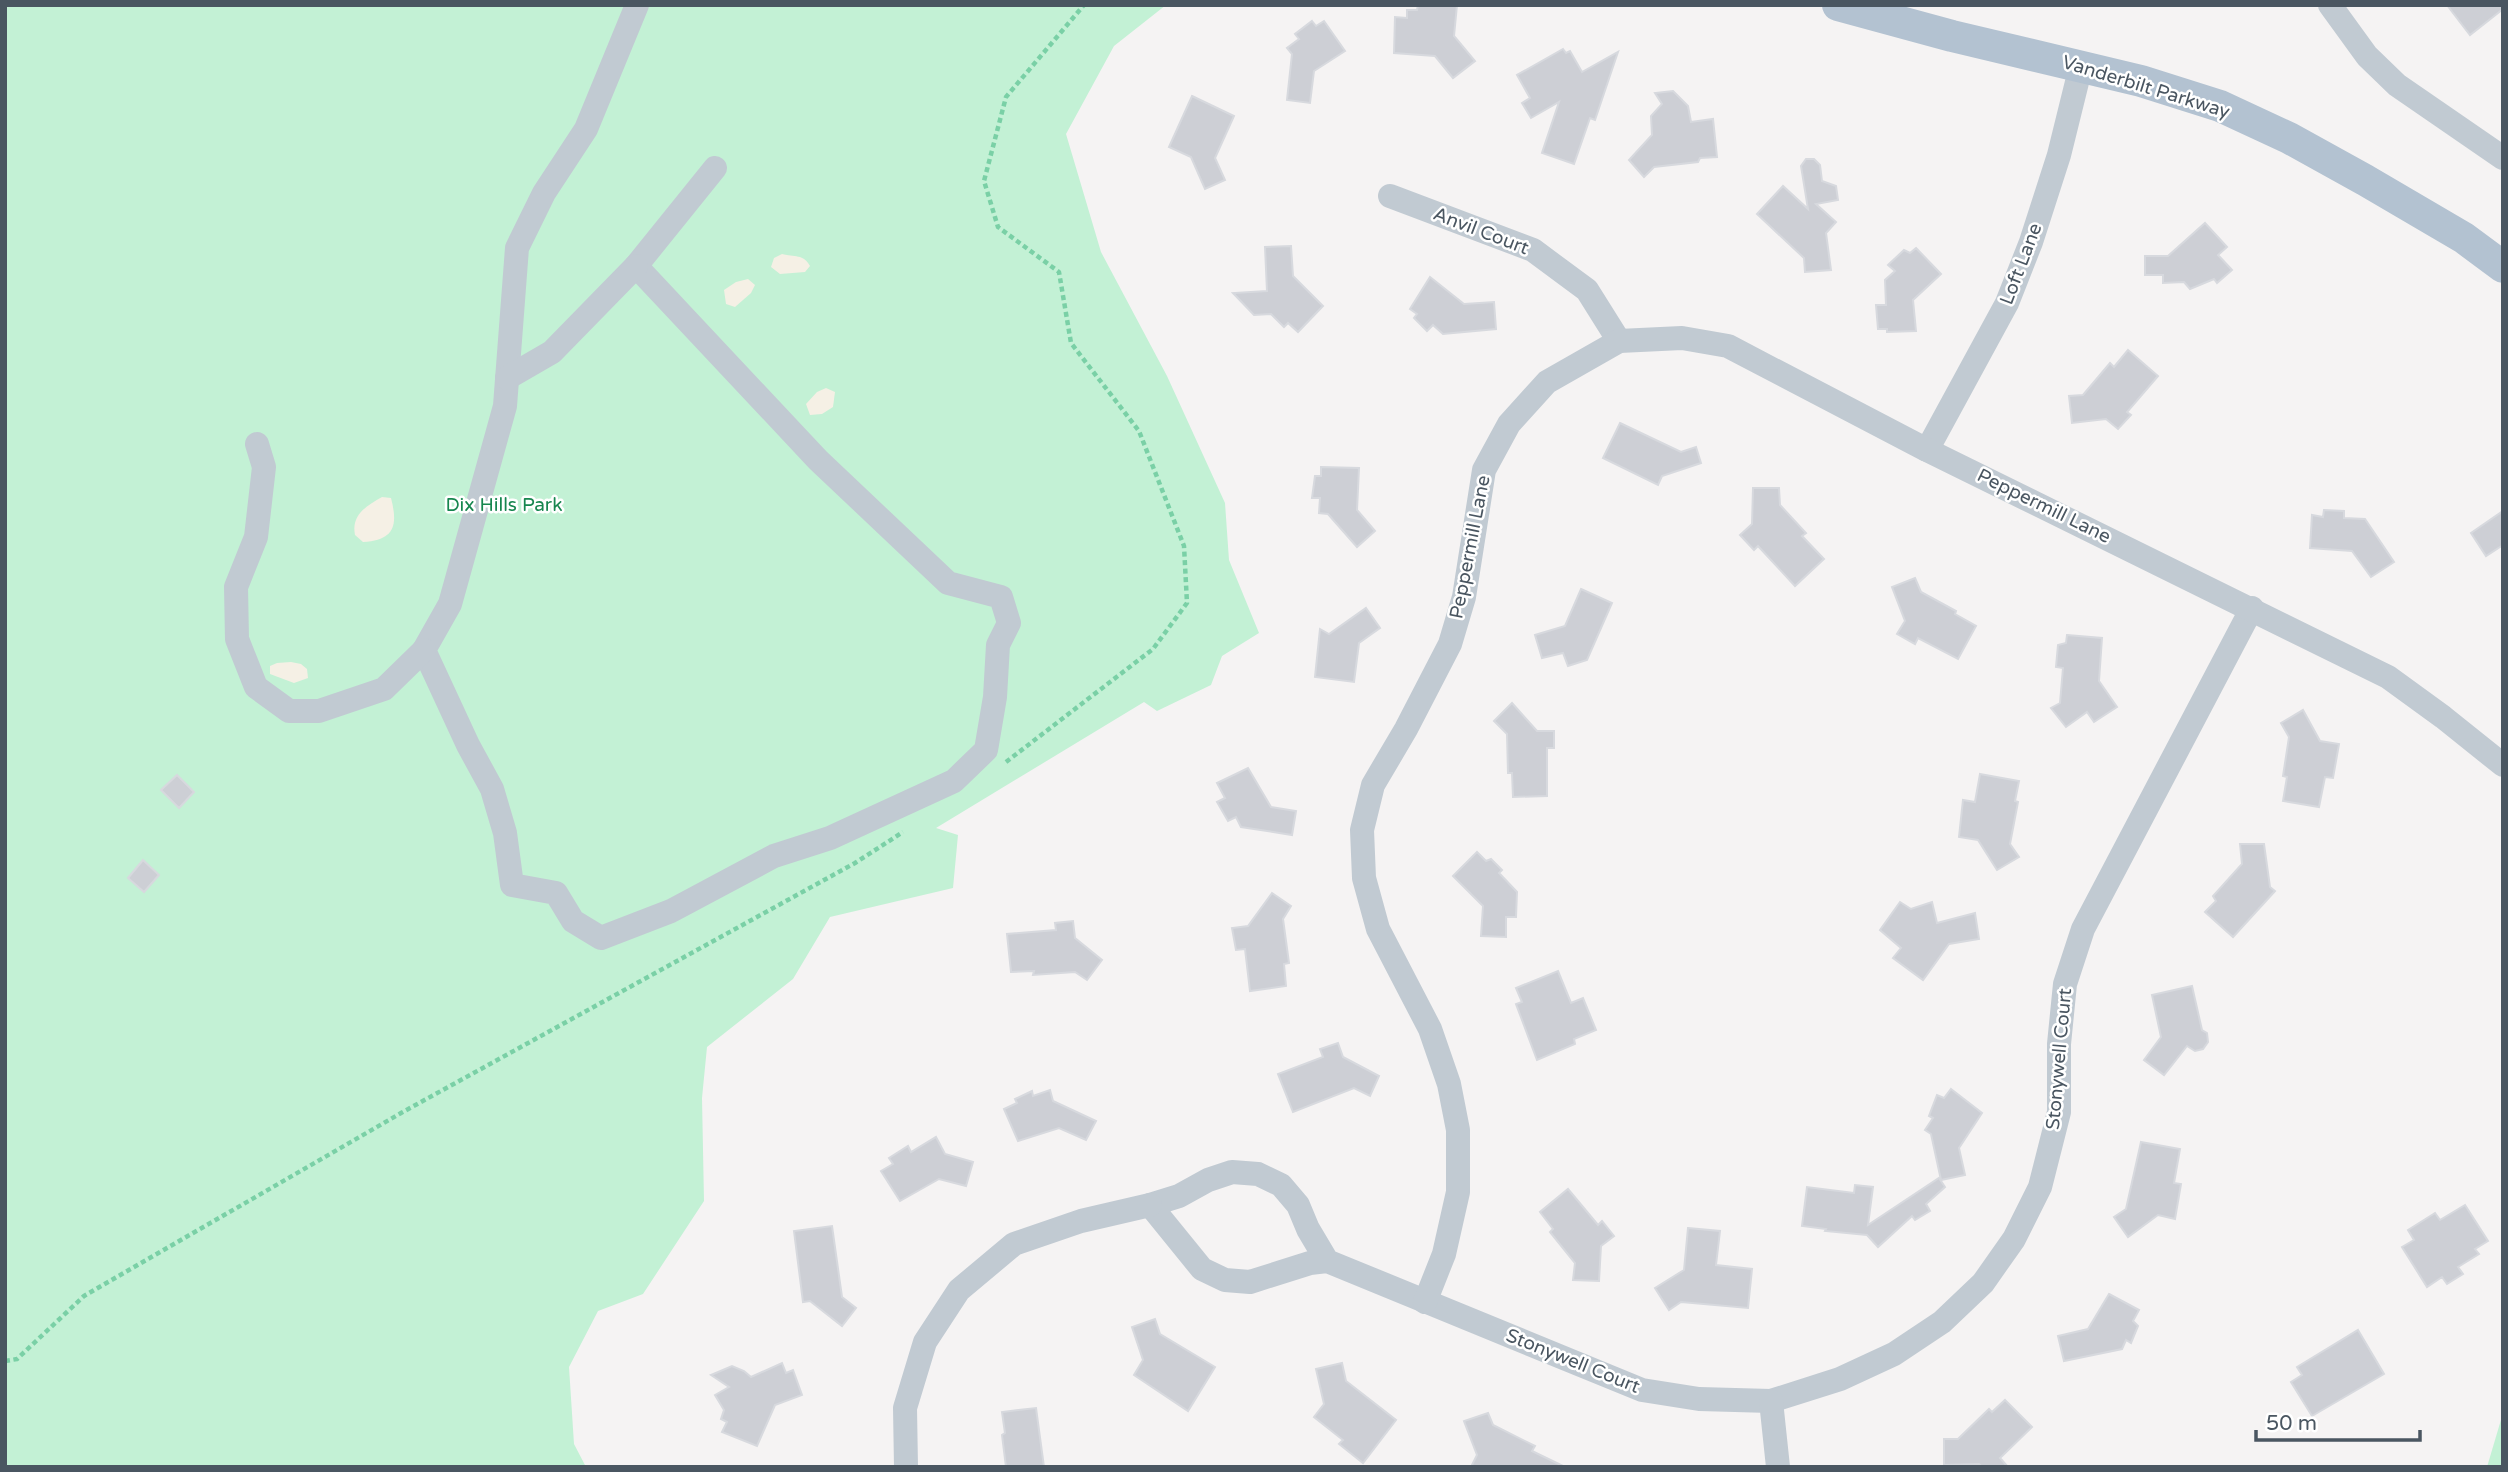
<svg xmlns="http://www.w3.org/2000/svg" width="2508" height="1472" font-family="'Varela Round',sans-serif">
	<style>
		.green { fill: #c3f1d5 }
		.sand { fill: #f5f0e5 }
		.building { fill: #cdcfd5; stroke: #d7d9de; stroke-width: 2 }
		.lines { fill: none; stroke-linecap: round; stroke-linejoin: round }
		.path { stroke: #7ad0a6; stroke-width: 4.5; stroke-dasharray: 5 3.5; stroke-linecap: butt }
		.minor { stroke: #c1cad2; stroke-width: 24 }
		.major { stroke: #b3c2d1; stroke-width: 32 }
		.labels { text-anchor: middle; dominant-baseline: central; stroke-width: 5; stroke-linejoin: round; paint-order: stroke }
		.street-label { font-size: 19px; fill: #4a5661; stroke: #fff }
		.park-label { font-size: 19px; fill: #17864f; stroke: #fff }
	</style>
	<rect width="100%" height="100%" fill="#f5f3f3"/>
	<g class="green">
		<path d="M5,5H1166L1114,46L1066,134L1101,252L1167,376L1225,503L1229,560L1259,633L1222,656L1211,685L1157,711L1144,702L936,828L958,835L953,888L830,917L793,979L707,1047L702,1098L704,1201L643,1294L598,1311L569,1367L574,1444L586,1467H5Z"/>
		<path d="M2503,1413V1467H2487Z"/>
	</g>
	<g class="sand">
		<path d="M782,254C794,257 804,254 810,266L805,272L780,274L771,267L774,258Z"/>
		<path d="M748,279L755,285L751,293L735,307L726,304L724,290L736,282Z"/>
		<path d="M826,388L835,392L833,407L822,414L810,415L806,404L817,392Z"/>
		<path d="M382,497L391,498C398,525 395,540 363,542L355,535C351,515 366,506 382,497Z"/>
		<path d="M291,662L301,664L307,669L308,678L294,683L270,674V666L277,663Z"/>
	</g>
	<g class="building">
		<path d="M1418,5H1457L1454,36L1475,61L1453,78L1435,56L1394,53L1395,17L1407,18V10H1417Z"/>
		<path d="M2447,5H2503V9L2470,35Z"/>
		<path d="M1312,21L1316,26L1324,21L1345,51L1314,71L1310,103L1287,100L1292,54L1287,48L1299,39L1295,34Z"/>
		<path d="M1563,49L1566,53L1570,51L1582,72L1618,52L1595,120L1590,118L1574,164L1542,153L1559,102L1531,118L1522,103L1530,98L1517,75Z"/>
		<path d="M1673,91L1688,106L1691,122L1713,119L1717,157L1700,158L1698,162L1654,167L1644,177L1629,160L1652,135L1651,116L1662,104L1655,93Z"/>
		<path d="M1192,96L1234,116L1215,158L1225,180L1205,189L1191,157L1169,147Z"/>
		<path d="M1806,159H1814L1820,165L1822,181L1836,186L1838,200L1816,204L1836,222L1826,233L1831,270L1805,272L1804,258L1757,214L1783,186L1808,209L1801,166Z"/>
		<path d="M2205,223L2227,247L2218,255L2232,270L2217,283L2214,279L2190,289L2184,282L2163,283V275H2145V256H2168Z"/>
		<path d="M1291,246L1293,276L1323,306L1298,332L1288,323L1284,327L1271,314L1254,315L1233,293L1267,291L1265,247Z"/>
		<path d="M1916,248L1941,274L1913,300L1916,331L1887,332V329H1878L1876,305H1886L1885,280L1895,271L1888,265L1904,250L1910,253Z"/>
		<path d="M1430,277L1464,304L1494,302L1496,329L1443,334L1433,325L1427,331L1414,318L1417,314L1410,309Z"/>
		<path d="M2128,350L2158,376L2127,412L2131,415L2118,429L2106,419L2072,423L2069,396L2083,395L2110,363L2114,367Z"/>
		<path d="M1620,423L1681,452L1696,447L1701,463L1662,476L1658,485L1603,458Z"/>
		<path d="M1321,467L1359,468L1357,510L1375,531L1357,547L1328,514L1319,513L1320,498H1312L1315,476H1321Z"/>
		<path d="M1753,488H1779L1780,505L1806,533L1802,536L1824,559L1795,586L1758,546L1754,550L1740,535L1752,524Z"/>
		<path d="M2324,510L2344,511V518L2365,519L2394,562L2371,577L2352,551L2310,548L2312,515L2323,517Z"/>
		<path d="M2503,511V545L2486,556L2471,533Z"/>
		<path d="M1915,578L1921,592L1956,611L1955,614L1976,626L1958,659L1918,638L1915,644L1897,634L1905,621L1892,587Z"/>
		<path d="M1581,589L1612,603L1587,660L1568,666L1563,653L1542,658L1535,635L1565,626Z"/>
		<path d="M1366,608L1380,628L1359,643L1354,682L1315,677L1320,629L1329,634Z"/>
		<path d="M2067,635L2102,638L2099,681L2117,707L2094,722L2087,712L2066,727L2051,708L2060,703L2063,668L2056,667L2058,645L2066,643Z"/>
		<path d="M1512,703L1537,731H1554V748H1547V796L1513,797L1512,773H1508L1507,734L1494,721Z"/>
		<path d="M2303,710L2320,741L2339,744L2333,778L2325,777L2319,807L2283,801L2287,777L2283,776L2289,737L2281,723Z"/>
		<path d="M1248,768L1271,807L1296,811L1292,835L1241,827L1236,817L1228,821L1217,802L1225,798L1217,783Z"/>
		<path d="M1980,774L2019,781L2015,801L2018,802L2010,844L2019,857L1997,870L1978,840L1959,837L1963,800L1975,802Z"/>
		<path d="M177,775L194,792L179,808L161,790Z"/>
		<path d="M2240,844H2264L2270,887L2275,891L2233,937L2205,912L2216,901L2213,896L2242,864Z"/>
		<path d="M1477,852L1486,861L1491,859L1502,870L1499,873L1517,892L1516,917H1506V937L1481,936L1483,906L1453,876Z"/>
		<path d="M143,860L159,875L144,892L128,878Z"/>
		<path d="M1272,893L1291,906L1283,919L1289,963L1284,964L1286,986L1250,991L1245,949L1236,950L1232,928L1248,926Z"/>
		<path d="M1900,902L1911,909L1932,902L1937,923L1975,913L1979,939L1949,944L1923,980L1893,958L1901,948L1880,930Z"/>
		<path d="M1073,921L1075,938L1102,960L1087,980L1075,972L1033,975L1034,971L1011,972L1007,934L1056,930L1055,923Z"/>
		<path d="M1558,971L1571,1003L1583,998L1596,1030L1574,1039L1575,1044L1537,1060L1516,1004L1522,1002L1516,988Z"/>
		<path d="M2192,986L2202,1030L2207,1033L2208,1042L2203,1049L2195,1051L2187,1046L2164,1075L2144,1060L2161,1037L2152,995Z"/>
		<path d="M1338,1043L1343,1057L1379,1076L1370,1096L1354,1088L1293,1112L1278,1074L1323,1057L1320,1049Z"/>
		<path d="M1951,1089L1982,1113L1959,1148L1965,1175L1941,1180L1931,1134L1925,1130L1933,1118L1929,1116L1937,1095L1944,1098Z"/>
		<path d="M1050,1090L1053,1101L1096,1121L1086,1140L1059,1128L1018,1141L1004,1109L1017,1103L1015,1099L1032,1091L1033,1096Z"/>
		<path d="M936,1137L945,1154L973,1162L966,1186L939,1179L900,1201L881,1171L893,1164L889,1158L908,1146L911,1152Z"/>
		<path d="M2141,1142L2180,1149L2174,1183L2181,1184L2175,1219L2158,1215L2128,1237L2114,1217L2126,1209Z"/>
		<path d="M1939,1178L1945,1187L1926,1204L1930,1211L1915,1220L1912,1216L1878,1247L1867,1235L1825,1231L1826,1229L1802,1226L1807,1187L1854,1193L1855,1185L1873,1187L1868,1225Z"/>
		<path d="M1568,1189L1598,1225L1602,1221L1614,1236L1601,1246L1599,1281L1573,1280L1575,1263L1550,1232L1553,1229L1540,1212Z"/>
		<path d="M2465,1205L2488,1241L2475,1249L2479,1254L2458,1267L2463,1274L2447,1284L2442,1277L2427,1287L2402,1247L2414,1240L2408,1230L2435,1213L2440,1220Z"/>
		<path d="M832,1226L842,1297L856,1308L842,1326L810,1301L803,1302L794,1231Z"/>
		<path d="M1688,1228L1720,1231L1716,1265L1752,1269L1748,1308L1681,1302L1669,1310L1655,1288L1684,1270Z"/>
		<path d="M2109,1294L2139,1310L2133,1321L2138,1326L2131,1343L2126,1340L2122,1349L2064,1361L2058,1336L2088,1329Z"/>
		<path d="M1155,1319L1160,1334L1215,1367L1188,1411L1134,1375L1143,1360L1132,1327Z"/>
		<path d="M2358,1330L2384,1374L2312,1416L2291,1382L2302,1375L2297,1367Z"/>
		<path d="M782,1363L786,1373L793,1370L802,1395L775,1405L757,1446L722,1432L727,1422L721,1419L724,1410L715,1395L729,1387L711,1375L732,1366L744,1371L751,1377Z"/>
		<path d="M1342,1363L1346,1381L1396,1420L1363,1463L1339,1444L1343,1440L1314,1417L1324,1404L1316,1369Z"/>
		<path d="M2005,1400L2032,1427L2000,1458L2008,1467H1982L1979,1464L1944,1465V1439H1958L1989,1409L1992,1412Z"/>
		<path d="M1036,1408L1044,1467H1006L1002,1435L1005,1433L1002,1412Z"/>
		<path d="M1488,1413L1493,1425L1535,1446L1532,1451L1565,1467H1471L1477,1455L1464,1421Z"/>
	</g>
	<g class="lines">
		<g class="path">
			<path d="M1006,762L1153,649L1187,603L1184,546L1139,431L1071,343L1059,272L998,227L984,181L1006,97L1084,5"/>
			<path d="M5,1361L17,1359L84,1296L401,1113L855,863L903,832"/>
		</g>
		<g class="minor">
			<path d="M637,5L586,129L544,193L517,248L505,406L450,604L424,650L468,745L492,789L505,833L512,885L556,893L573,921L601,938L671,911L774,856L830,838L954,781L986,750L995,697L998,645L1009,623L1001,597L948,583L818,460L636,266L715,168"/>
			<path d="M2330,5L2367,56L2397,85L2503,158"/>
			<path d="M1390,196L1533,250L1587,290L1619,341"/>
			<path d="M507,378L552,352L636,266"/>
			<path d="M257,444L264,467L256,537L236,587L237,639L256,687L289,711H319L384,689L424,650"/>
			<path d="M1927,450L2007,303L2031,242L2059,155L2081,66"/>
			<path d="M1327,1261L1308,1229L1298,1205L1281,1185L1258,1174L1232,1172L1208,1180L1179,1196L1150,1205L1202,1269L1225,1280L1250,1282L1310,1263L1327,1261L1642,1390L1699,1399L1771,1401L1840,1379L1894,1354L1942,1322L1983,1283L2014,1239L2040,1187L2059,1112V1044L2065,984L2083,929L2252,608"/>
			<path d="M1425,1302L1444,1254L1458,1192V1130L1449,1084L1430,1029L1378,929L1364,878L1362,830L1373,785L1406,729L1450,644L1464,597L1484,470L1509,424L1547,382L1619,341L1682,338L1728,346L1927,450L2388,677L2443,717L2503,765"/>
			<path d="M1771,1401L1778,1467"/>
			<path d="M906,1467L905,1408L925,1342L959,1290L1014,1244L1081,1221L1150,1205"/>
		</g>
		<path class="major" d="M1838,5L1952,36L2141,81L2220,106L2289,138L2365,180L2464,238L2503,267"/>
	</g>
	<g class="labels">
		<g class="street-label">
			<text transform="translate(2146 87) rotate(17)">Vanderbilt Parkway</text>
			<text transform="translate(1481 231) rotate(21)">Anvil Court</text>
			<text transform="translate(2021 264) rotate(-69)">Loft Lane</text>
			<text transform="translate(2044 506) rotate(26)">Peppermill Lane</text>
			<text transform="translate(1470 547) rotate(-79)">Peppermill Lane</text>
			<text transform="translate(2059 1059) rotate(-85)">Stonywell Court</text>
			<text transform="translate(1573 1361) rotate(22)">Stonywell Court</text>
		</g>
		<g class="park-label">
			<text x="504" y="505">Dix Hills Park</text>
		</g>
	</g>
	<rect width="2508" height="1472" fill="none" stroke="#4a5661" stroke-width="14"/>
	<path d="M2256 1430v10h164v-10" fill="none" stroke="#4a5661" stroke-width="3.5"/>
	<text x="2266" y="1430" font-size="21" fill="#4a5661" stroke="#ffffff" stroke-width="5" paint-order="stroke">50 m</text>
</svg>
